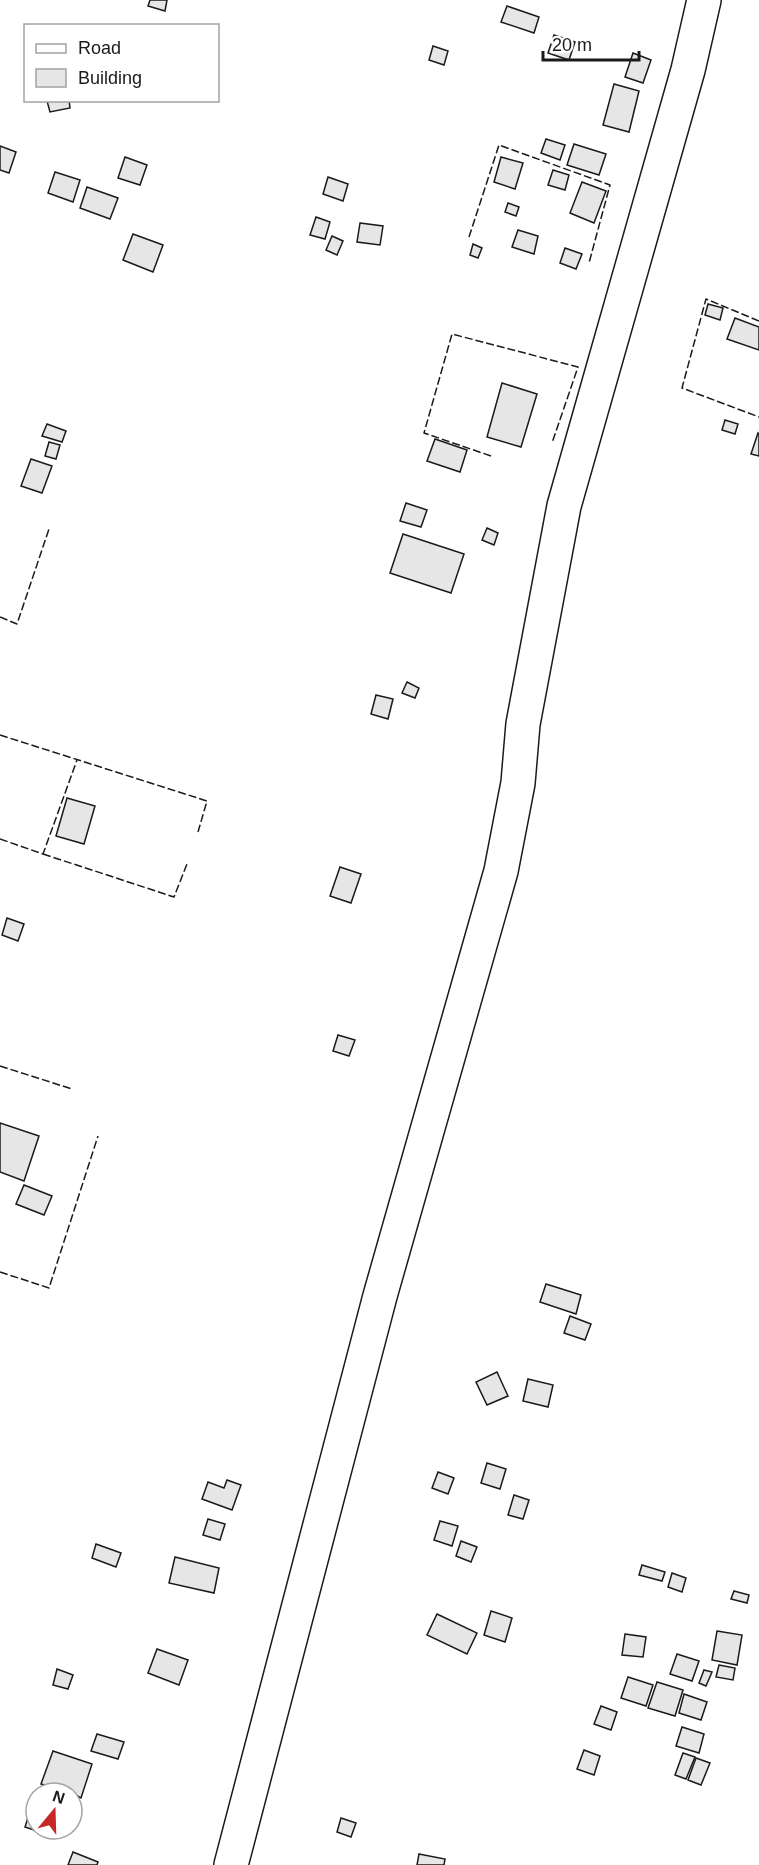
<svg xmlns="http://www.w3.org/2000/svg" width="759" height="1865" font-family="Arial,sans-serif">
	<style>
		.building { fill: #e6e6e6; stroke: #1a1a1a; stroke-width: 1.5 }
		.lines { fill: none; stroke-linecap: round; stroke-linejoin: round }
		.minor-casing { stroke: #1a1a1a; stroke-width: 36 }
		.minor { stroke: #fff; stroke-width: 33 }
		.fence { stroke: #1a1a1a; stroke-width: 1.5; stroke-dasharray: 8 3; stroke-linecap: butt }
	</style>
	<rect width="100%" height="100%" fill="#fff"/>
	<g class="building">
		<path d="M150,0H167L165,11L148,6Z"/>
		<path d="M507,6L539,17L534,33L501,22Z"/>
		<path d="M554,35L575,42L569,60L548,53Z"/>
		<path d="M433,46L448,51L444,65L429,60Z"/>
		<path d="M633,53L651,60L643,83L625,77Z"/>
		<path d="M614,84L639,91L629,132L603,125Z"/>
		<path d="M69,100L70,108L50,112L47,101Z"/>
		<path d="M546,139L565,145L560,160L541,153Z"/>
		<path d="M574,144L606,154L599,175L567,165Z"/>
		<path d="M0,146L16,152L9,173L0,170Z"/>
		<path d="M125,157L147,165L140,185L118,178Z"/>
		<path d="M501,157L523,163L515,189L494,182Z"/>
		<path d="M553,170L569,175L565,190L548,185Z"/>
		<path d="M55,172L80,180L73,202L48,193Z"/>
		<path d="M328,177L348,184L343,201L323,194Z"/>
		<path d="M582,182L606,191L594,223L570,213Z"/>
		<path d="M87,187L118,198L110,219L80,208Z"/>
		<path d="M508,203L519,207L516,216L505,212Z"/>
		<path d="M316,217L330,222L325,239L310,235Z"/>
		<path d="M360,223L383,226L380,245L357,242Z"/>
		<path d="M518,230L538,236L534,254L512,247Z"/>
		<path d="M133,234L163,245L153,272L123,260Z"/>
		<path d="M332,236L343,241L337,255L326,250Z"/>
		<path d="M473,244L482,248L478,258L470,255Z"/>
		<path d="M565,248L582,254L576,269L560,263Z"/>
		<path d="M708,304L723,308L720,320L705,315Z"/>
		<path d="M735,318L759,327V350L727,339Z"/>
		<path d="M502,383L537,394L521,447L487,437Z"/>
		<path d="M725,420L738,424L735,434L722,430Z"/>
		<path d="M47,424L66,431L62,442L42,436Z"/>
		<path d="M758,433L759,434V456L751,454Z"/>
		<path d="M435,439L467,450L460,472L427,461Z"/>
		<path d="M49,442L60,445L56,459L45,456Z"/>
		<path d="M31,459L52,466L42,493L21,486Z"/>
		<path d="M406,503L427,510L421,527L400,521Z"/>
		<path d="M487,528L498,533L494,545L482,540Z"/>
		<path d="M403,534L464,554L451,593L390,573Z"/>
		<path d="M407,682L419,688L415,698L402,693Z"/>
		<path d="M376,695L393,699L388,719L371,714Z"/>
		<path d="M67,798L95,806L84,844L56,836Z"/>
		<path d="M340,867L361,874L351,903L330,896Z"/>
		<path d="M7,918L24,924L18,941L2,935Z"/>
		<path d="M338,1035L355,1040L349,1056L333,1051Z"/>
		<path d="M0,1123L39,1136L24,1181L0,1172Z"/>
		<path d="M24,1185L52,1196L44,1215L16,1204Z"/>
		<path d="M546,1284L581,1295L576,1314L540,1302Z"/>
		<path d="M570,1316L591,1324L585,1340L564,1333Z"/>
		<path d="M497,1372L508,1396L487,1405L476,1382Z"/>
		<path d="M528,1379L553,1385L548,1407L523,1401Z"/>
		<path d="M487,1463L506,1469L500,1489L481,1483Z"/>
		<path d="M438,1472L454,1478L448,1494L432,1488Z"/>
		<path d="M227,1480L241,1485L232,1510L202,1499L208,1482L224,1488Z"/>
		<path d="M514,1495L529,1500L523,1519L508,1515Z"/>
		<path d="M208,1519L225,1524L220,1540L203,1535Z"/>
		<path d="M440,1521L458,1526L452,1546L434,1540Z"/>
		<path d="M461,1541L477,1547L471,1562L456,1556Z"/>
		<path d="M96,1544L121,1553L116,1567L92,1558Z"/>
		<path d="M175,1557L219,1568L214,1593L169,1583Z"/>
		<path d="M642,1565L665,1572L662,1581L639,1575Z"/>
		<path d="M672,1573L686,1578L682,1592L668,1587Z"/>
		<path d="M734,1591L749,1595L747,1603L731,1599Z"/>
		<path d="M491,1611L512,1618L505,1642L484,1635Z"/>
		<path d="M437,1614L477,1633L467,1654L427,1635Z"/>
		<path d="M717,1631L742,1635L737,1665L712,1660Z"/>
		<path d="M625,1634L646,1637L643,1657L622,1655Z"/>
		<path d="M157,1649L188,1660L179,1685L148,1673Z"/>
		<path d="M677,1654L699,1661L692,1681L670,1674Z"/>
		<path d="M719,1665L735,1668L733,1680L716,1677Z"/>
		<path d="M57,1669L73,1675L68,1689L53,1685Z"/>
		<path d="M704,1670L712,1672L706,1686L699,1683Z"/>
		<path d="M628,1677L653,1685L646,1706L621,1698Z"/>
		<path d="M657,1682L683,1690L675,1716L648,1708Z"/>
		<path d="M684,1694L707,1702L701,1720L679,1713Z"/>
		<path d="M601,1706L617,1712L611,1730L594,1724Z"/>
		<path d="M682,1727L704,1734L699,1753L676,1746Z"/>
		<path d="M97,1734L124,1742L118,1759L91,1751Z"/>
		<path d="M584,1750L600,1756L594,1775L577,1769Z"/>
		<path d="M53,1751L92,1764L81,1798L72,1793L41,1784Z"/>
		<path d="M683,1753L695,1757L686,1779L675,1775Z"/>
		<path d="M696,1758L710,1763L701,1785L688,1780Z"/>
		<path d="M36,1793V1829H47L46,1834L25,1827Z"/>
		<path d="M341,1818L356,1823L351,1837L337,1832Z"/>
		<path d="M73,1852L98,1862L97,1865H68Z"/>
		<path d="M419,1854L445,1859L444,1865H417Z"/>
	</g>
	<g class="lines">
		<defs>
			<path id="minor" d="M231,1865L380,1296L501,871L518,783L523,724L564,506L688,70L704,0"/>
		</defs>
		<use href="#minor" class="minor-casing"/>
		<use href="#minor" class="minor"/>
		<g class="fence">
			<path d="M469,237L499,145L610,185L589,263"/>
			<path d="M759,321L706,299L682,388L759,417"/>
			<path d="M491,456L424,433L452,334L578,367L552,443"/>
			<path d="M0,617L17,624L49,529"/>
			<path d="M0,735L207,801L198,832"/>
			<path d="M0,839L43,854L77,760"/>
			<path d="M43,854L174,897L187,864"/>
			<path d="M0,1066L72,1089"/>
			<path d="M0,1272L49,1288L98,1136"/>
		</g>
	</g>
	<rect x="24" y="24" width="195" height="78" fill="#ffffff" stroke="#a3a3a3" stroke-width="1.5"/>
	<rect x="36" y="44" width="30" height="9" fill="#ffffff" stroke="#a3a3a3" stroke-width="1.5"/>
	<text x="78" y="54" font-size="18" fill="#1a1a1a">Road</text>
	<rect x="36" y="69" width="30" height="18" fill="#e6e6e6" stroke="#a3a3a3" stroke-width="1.5"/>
	<text x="78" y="84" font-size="18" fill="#1a1a1a">Building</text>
	<g transform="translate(54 1811) rotate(19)"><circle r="28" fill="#ffffff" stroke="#a3a3a3" stroke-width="1.5"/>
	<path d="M0-4.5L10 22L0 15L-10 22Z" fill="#c62828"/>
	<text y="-9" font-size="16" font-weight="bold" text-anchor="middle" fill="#1a1a1a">N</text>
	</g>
	<path d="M543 51v9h96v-9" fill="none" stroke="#1a1a1a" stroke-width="3"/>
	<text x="552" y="51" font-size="18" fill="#1a1a1a" stroke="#ffffff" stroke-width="4.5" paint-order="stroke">20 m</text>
</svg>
